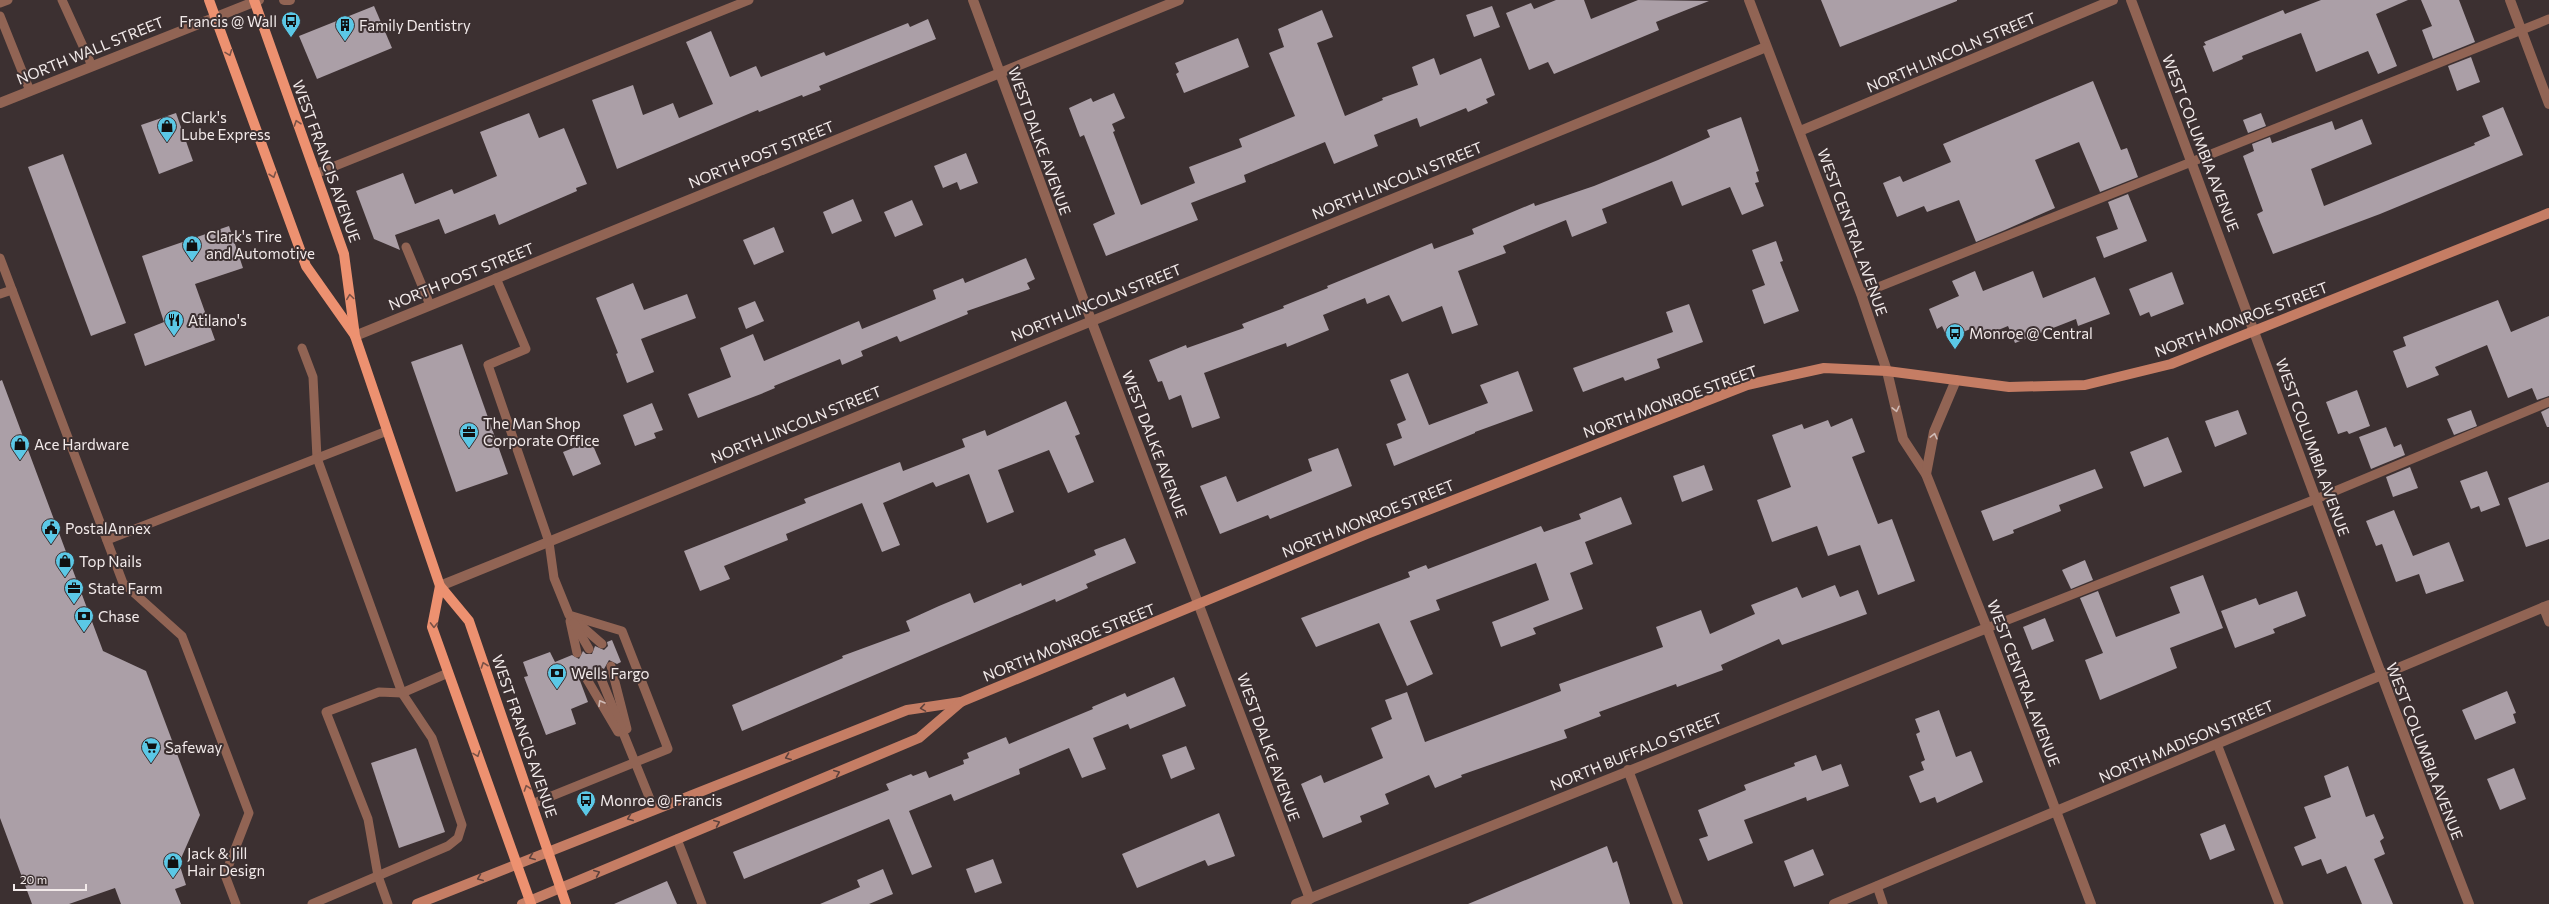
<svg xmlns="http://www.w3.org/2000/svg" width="2549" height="904" font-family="Commissioner,sans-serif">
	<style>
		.building { fill: #ab9fa7 }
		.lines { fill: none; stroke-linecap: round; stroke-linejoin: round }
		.service { stroke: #916454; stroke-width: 9 }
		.minor { stroke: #916454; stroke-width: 10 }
		.tertiary { stroke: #916454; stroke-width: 10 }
		.secondary { stroke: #c57d64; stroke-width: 10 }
		.primary { stroke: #ed9170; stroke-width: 10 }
		.oneway { stroke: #7a5247 }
		.oneway2 { stroke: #d0bbb6 }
		.oneway3 { stroke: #5e433e }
		.labels { text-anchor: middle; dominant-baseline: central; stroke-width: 4; stroke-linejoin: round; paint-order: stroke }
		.poi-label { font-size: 15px; fill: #f2eaea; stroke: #3c3031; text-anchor: start }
		.street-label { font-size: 15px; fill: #f2eaea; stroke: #3c3031 }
	</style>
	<rect width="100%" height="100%" fill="#3c3031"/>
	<g class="building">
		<path d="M1556,0H1584L1591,19L1638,0L1709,1L1656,22L1659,30L1554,74L1548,62L1529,70L1506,13L1531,3L1534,9Z"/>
		<path d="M1821,0H1957V1L1840,47Z"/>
		<path d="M2321,0H2408L2376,14L2397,66L2378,74L2368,51L2316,72L2301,33L2242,56L2243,59L2213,72L2203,46L2206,45L2204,42L2283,10L2285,14Z"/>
		<path d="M2421,0H2459L2475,42L2433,59L2422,30L2432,26Z"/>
		<path d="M374,6L392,48L317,79L299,36Z"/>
		<path d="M1492,6L1500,27L1474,37L1466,15Z"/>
		<path d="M1322,10L1333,37L1317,43L1345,116L1383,100L1382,98L1418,85L1412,67L1434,58L1440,75L1481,58L1495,95L1486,99L1488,103L1468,112L1466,108L1420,127L1417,118L1374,135L1378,146L1334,164L1325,142L1244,175L1246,182L1191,203L1198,220L1106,256L1093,224L1115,214L1084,135L1080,137L1069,108L1091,98L1093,102L1114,93L1125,118L1112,124L1115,131L1113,132L1141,205L1195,183L1189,167L1242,147L1239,139L1295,116L1269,53L1284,47L1278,29Z"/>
		<path d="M928,19L936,39L819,86L821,90L803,97L802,95L759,112L758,110L617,169L592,100L633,85L643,115L673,103L679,118L713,104L686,42L711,31L730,77L756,66L761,77L824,52L826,56L908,23L910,27Z"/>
		<path d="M1238,38L1249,67L1184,93L1176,74L1179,72L1175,63Z"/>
		<path d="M2471,57L2480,82L2457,91L2448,66Z"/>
		<path d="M2093,81L2121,150L2127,148L2138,177L2100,192L2079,142L2035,160L2055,208L2005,230L1976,242L1959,200L1927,212L1924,206L1897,217L1883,183L1900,176L1903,182L1951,162L1943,144Z"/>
		<path d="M2503,107L2523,155L2380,214L2273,254L2257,214L2263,211L2243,156L2254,151L2252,144L2270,137L2272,143L2332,121L2335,130L2362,119L2372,144L2311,169L2324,206L2475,145L2474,143L2490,136L2482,116Z"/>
		<path d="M176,113L193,161L159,174L141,125Z"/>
		<path d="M529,113L539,138L564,128L587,184L576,188L577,191L499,225L495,214L445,234L439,219L395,235L400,250L374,239L356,191L403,173L415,204L452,189L454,194L497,176L480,132Z"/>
		<path d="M2261,113L2266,126L2248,133L2243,120Z"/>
		<path d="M1741,117L1759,171L1756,172L1759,182L1755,183L1764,206L1742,215L1730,187L1682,206L1672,181L1602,209L1607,223L1572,237L1566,220L1503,246L1506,253L1458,271L1478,325L1452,334L1442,306L1402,322L1389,295L1367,304L1365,298L1323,315L1329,330L1287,347L1286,343L1204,373L1220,418L1192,428L1181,395L1169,400L1162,381L1158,382L1149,360L1186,345L1187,348L1244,328L1242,324L1284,308L1283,306L1328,288L1327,286L1432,243L1434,249L1474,234L1472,229L1534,203L1535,206L1594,186L1658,160L1710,137L1707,130Z"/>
		<path d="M966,153L978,183L960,190L957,182L943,188L934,166Z"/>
		<path d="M63,154L126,323L91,336L28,167Z"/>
		<path d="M2128,194L2147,241L2104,258L2096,237L2118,229L2108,202Z"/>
		<path d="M853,199L862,221L832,234L823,212Z"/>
		<path d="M912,200L923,225L895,237L884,212Z"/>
		<path d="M229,226L243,268L195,284L215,340L145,366L134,334L164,322L142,256Z"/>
		<path d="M774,227L784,252L754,265L743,240Z"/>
		<path d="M1776,241L1783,261L1780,262L1799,311L1764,324L1752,290L1765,285L1752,250Z"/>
		<path d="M1026,258L1035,279L1027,283L1030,289L967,311L968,314L900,342L897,336L861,351L863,356L842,365L840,359L774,386L775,388L761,394L698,418L688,394L731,377L720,348L753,334L764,361L859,321L862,329L936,299L933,290L963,278L965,283Z"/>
		<path d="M1975,271L1983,291L2033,271L2043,298L2095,277L2110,314L2078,326L2076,319L2015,343L2008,326L1974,340L1970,329L1948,339L1942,326L1937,329L1929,309L1959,296L1952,281Z"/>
		<path d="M2172,272L2184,304L2151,317L2149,312L2140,316L2129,289Z"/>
		<path d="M633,283L644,310L687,294L696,318L641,339L654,372L627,383L616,354L618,353L596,298Z"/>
		<path d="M2498,300L2511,332L2549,316V396L2537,400L2532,388L2508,398L2487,345L2435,367L2439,375L2407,388L2393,351L2406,346L2403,337Z"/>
		<path d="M755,301L764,321L746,329L738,308Z"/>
		<path d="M1689,304L1703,342L1657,359L1660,368L1625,381L1623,377L1583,392L1573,368L1673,332L1666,312Z"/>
		<path d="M462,344L508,474L456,492L411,362Z"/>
		<path d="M1518,371L1533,411L1475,432V433L1394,466L1386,444L1402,438L1397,424L1406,420L1390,380L1408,373L1429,425L1488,403L1480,385Z"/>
		<path d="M2,380L103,651L146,671L200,815L179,863L186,885L175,889L181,904H121L115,888L69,904H32L0,818V381Z"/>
		<path d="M2357,390L2370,426L2349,434L2347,431L2338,434L2326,402Z"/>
		<path d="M1066,401L1080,434L1075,436L1094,482L1068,493L1049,450L998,470L1014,512L987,523L969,474L936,487L933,482L883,503L900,545L882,552L862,503L786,534L788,540L724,566L730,579L700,591L684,551L806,503L804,499L900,462L903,471L965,447L962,439L985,430L987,436Z"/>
		<path d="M652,403L663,430L654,433L656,438L635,446L623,415Z"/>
		<path d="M2549,408V427H2547L2541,412Z"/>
		<path d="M2238,410L2247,434L2215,447L2205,421Z"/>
		<path d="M2471,410L2477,426L2454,435L2447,419Z"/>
		<path d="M1852,418L1865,452L1852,457L1878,524L1892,519L1915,581L1878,595L1860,545L1828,556L1817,526L1772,542L1757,500L1791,487L1772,435L1802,424L1804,429L1828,420L1831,427Z"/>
		<path d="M2386,427L2394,447L2401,444L2405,455L2371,469L2359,437Z"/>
		<path d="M2168,437L2182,472L2144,487L2130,452Z"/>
		<path d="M591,441L601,464L573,476L563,452Z"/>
		<path d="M1338,448L1352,486L1270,519L1268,515L1220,534L1200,486L1226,476L1237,502L1312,471L1308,459Z"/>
		<path d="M1704,465L1713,490L1682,502L1673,476Z"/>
		<path d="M2410,467L2418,488L2393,497L2386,477Z"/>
		<path d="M2095,469L2103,488L2059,505L2061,511L2013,530L2014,533L1993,541L1981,511Z"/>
		<path d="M2487,471L2500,505L2481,512L2479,506L2471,509L2460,481Z"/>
		<path d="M2549,482V539L2526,547L2508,498Z"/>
		<path d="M1621,497L1632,524L1585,542L1593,564L1570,573L1583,609L1533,628L1536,634L1501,647L1492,622L1549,600L1536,563L1436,600L1440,610L1410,621L1433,674L1407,686L1379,623L1316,647L1301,618L1410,577L1408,572L1426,565L1428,569L1541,526L1544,532L1581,519L1579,514Z"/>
		<path d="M2394,510L2413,556L2449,542L2464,581L2426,594L2419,574L2396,582L2382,544L2376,546L2366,521Z"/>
		<path d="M1125,538L1136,563L1086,584L1088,588L1056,602L1055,599L742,731L732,705L843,658L842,656L910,631L906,621L939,606L970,593L974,603L1021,583L1022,586L1096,555L1094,550Z"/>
		<path d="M2085,560L2093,580L2071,589L2062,570Z"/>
		<path d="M2203,575L2223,628L2170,648L2177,668L2100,700L2085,660L2103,653L2080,598L2098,591L2116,637L2180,613L2170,587Z"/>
		<path d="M1835,585L1840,597L1858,590L1867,614L1782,645L1779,639L1721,665L1723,670L1677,687L1676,684L1599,712L1601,716L1564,730L1567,738L1461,775L1462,777L1435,788L1429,775L1385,794L1389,804L1360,816L1362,822L1323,838L1301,784L1321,775L1324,783L1383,758L1371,728L1392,719L1385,700L1407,692L1425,742L1561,691L1559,684L1663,647L1656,627L1701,610L1710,634L1755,614L1751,605L1797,587L1802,598Z"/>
		<path d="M2297,591L2306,616L2273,629L2275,633L2235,648L2221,611L2256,598L2259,605Z"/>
		<path d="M2045,618L2054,641L2032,650L2023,627Z"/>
		<path d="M612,640L621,662L617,664L609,660L604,669L596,665L591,674L588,671H582L579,678L588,702L571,709L576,724L546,735L524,677L528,676L523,662L550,652L555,662L572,655L579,659L583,651L586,654H592L595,646L604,650L608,646L607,642Z"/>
		<path d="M1174,677L1186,706L1130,729L1128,724L1093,738L1106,769L1082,778L1069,748L1019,769L1020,774L954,801L951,794L909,811L932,867L912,875L889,819L744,879L733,852L889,790L886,784L911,774L913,776L926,771L929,778L964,764L963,760L969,758L967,753L1006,737L1009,744L1093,709L1092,707L1125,693L1127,697Z"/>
		<path d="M2507,691L2516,713L2513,714L2516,723L2475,740L2462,710Z"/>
		<path d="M1939,710L1956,757L1971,751L1983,782L1937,803L1935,797L1920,803L1909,776L1924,770L1921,762L1925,760L1916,734L1920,732L1915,719Z"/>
		<path d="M1186,746L1195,769L1171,779L1162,755Z"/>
		<path d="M416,748L445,832L399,848L371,763Z"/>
		<path d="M1816,755L1822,771L1841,764L1849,786L1807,801L1806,797L1744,820L1753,843L1708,861L1699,839L1708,836L1698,810L1746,790L1744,785L1795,766L1794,763Z"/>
		<path d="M2348,766L2366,817L2374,814L2384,838L2380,841L2385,854L2374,859L2393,904H2362L2346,866L2327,874L2321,859L2302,866L2294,847L2316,838L2304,807L2331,797L2324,776Z"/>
		<path d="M2514,768L2526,799L2500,810L2487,779Z"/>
		<path d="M1219,813L1235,856L1208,866L1205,860L1137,888L1122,854Z"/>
		<path d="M2225,824L2235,850L2210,860L2200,834Z"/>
		<path d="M1607,846L1613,863L1617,861L1630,904H1468Z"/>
		<path d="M1813,849L1824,875L1794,887L1784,861Z"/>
		<path d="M993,859L1002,883L975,893L966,869Z"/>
		<path d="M883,869L893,894L869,904H820L860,887L857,880Z"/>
		<path d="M667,881L677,904H614Z"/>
	</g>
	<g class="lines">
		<g class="service">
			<path d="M62,0L92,66"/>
			<path d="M0,3L8,0"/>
			<path d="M0,16L30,91"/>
			<path d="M315,174L749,0"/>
			<path d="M406,247L430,305"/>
			<path d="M0,258L123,583L182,636L249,813L225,875L236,904"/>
			<path d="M496,278L526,349L488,365L549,542L554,578L569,615L622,631L668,749L532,804"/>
			<path d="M0,294L12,290"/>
			<path d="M1861,294L2549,19"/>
			<path d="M302,348L313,377L317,458L402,693L432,738L462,825L458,838L448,846L312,904"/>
			<path d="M107,540L387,431"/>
			<path d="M2543,607L2549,622"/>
			<path d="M571,617L602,644"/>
			<path d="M570,621L577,653"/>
			<path d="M574,623L589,649"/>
			<path d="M1987,628L2316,499L2549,402"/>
			<path d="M611,666L627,729"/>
			<path d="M598,671L654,809"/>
			<path d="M585,676L618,732"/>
			<path d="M2217,744L2279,904"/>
			<path d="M677,839L702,904"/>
			<path d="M1877,886L1883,904"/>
			<path d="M388,904L378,876L368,819L326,712L379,692L402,693L448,673"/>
		</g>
		<g class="minor">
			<path d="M973,0L1091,320L1310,899"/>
			<path d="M1749,0L1861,294L1887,371L1903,439L1926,474L1987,628L2091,904"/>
			<path d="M2131,0C2244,301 2352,604 2469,904"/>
			<path d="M2510,0L2549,104"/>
			<path d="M1800,131L2113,0"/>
			<path d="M355,336L1179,0"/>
			<path d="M1926,474L1934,432L1956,380"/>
			<path d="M440,586L1766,47"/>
			<path d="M1628,770L1678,904"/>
			<path d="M1296,904L1987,628"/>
			<path d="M1834,904L2549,605"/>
		</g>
		<g class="tertiary">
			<path d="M284,0H290"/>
			<path d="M0,103L259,0"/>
		</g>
		<g class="secondary">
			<path d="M417,904L907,710L961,702L1367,534L1747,385L1824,368L1887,371L2009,387L2085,385L2171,364L2549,213"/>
			<path d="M522,904L919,738L961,702"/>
		</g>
		<g class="primary">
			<path d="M209,0L306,266L354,334"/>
			<path d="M254,0L344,254L355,336L440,586L469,621L566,904"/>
			<path d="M440,586L432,627L531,904"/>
		</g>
	</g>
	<defs><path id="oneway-chevron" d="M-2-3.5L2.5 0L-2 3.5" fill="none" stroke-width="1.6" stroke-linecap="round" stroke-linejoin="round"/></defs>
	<g class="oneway">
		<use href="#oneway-chevron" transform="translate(229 53) rotate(69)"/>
		<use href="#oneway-chevron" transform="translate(297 123) rotate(-109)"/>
		<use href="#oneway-chevron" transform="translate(273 175) rotate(71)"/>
		<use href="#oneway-chevron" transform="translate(350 297) rotate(-98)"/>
		<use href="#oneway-chevron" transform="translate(434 625) rotate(91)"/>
		<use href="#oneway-chevron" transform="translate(484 665) rotate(-109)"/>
		<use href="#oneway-chevron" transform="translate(477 754) rotate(70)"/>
		<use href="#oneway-chevron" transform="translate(527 788) rotate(-109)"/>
	</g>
	<g class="oneway2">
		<use href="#oneway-chevron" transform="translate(1896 409) rotate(77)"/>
		<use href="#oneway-chevron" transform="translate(1934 436) rotate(-76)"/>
		<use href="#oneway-chevron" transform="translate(601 703) rotate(-120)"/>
	</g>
	<g class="oneway3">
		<use href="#oneway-chevron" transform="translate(923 708) rotate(171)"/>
		<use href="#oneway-chevron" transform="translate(788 757) rotate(159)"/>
		<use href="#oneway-chevron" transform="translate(837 773) rotate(-23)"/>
		<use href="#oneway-chevron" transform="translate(630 818) rotate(158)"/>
		<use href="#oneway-chevron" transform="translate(717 823) rotate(-23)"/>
		<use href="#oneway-chevron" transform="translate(532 857) rotate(158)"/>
		<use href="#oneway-chevron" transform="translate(597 873) rotate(-23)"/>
		<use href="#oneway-chevron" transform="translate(480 878) rotate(158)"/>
	</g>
	<defs>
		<symbol id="bus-pin" viewBox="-11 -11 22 30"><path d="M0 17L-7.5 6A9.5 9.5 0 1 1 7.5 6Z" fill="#5bc8e6" stroke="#3c3031"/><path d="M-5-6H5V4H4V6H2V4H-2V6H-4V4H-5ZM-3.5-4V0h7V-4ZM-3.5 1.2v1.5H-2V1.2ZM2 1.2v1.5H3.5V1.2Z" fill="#111"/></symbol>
		<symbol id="building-pin" viewBox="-11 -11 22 30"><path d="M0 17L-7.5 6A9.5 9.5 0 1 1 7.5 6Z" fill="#5bc8e6" stroke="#3c3031"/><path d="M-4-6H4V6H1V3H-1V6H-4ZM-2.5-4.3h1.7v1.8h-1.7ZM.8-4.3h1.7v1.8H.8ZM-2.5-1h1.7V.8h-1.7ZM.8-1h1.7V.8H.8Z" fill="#111"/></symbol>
		<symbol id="shop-pin" viewBox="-11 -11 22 30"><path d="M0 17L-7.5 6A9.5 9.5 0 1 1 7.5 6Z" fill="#5bc8e6" stroke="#3c3031"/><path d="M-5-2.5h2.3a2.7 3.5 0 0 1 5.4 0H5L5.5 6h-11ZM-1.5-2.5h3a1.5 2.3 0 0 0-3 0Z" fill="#111"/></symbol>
		<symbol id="restaurant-pin" viewBox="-11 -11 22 30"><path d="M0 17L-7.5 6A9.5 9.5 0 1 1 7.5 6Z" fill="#5bc8e6" stroke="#3c3031"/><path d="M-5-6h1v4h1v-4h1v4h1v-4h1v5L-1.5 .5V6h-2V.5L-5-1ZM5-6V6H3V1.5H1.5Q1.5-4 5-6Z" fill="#111"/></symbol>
		<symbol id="office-pin" viewBox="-11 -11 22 30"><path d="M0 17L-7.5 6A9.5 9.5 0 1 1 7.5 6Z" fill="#5bc8e6" stroke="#3c3031"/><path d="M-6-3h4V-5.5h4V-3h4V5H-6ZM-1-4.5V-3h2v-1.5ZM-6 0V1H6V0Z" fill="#111"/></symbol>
		<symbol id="civic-pin" viewBox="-11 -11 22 30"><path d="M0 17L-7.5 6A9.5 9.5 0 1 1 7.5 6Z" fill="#5bc8e6" stroke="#3c3031"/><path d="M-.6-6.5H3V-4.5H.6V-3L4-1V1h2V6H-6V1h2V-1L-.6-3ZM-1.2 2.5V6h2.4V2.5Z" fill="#111"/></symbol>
		<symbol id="bank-pin" viewBox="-11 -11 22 30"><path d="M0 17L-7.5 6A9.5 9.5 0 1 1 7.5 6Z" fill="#5bc8e6" stroke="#3c3031"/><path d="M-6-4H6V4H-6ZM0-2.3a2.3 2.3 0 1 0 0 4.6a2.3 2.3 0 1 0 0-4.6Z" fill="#111"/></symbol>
		<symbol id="supermarket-pin" viewBox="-11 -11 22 30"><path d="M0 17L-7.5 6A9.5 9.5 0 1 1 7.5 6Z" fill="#5bc8e6" stroke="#3c3031"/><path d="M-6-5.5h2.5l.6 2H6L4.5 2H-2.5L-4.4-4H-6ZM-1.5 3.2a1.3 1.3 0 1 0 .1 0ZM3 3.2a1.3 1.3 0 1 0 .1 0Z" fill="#111"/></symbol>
	</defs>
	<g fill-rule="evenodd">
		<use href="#bus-pin" x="280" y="10" width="22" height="30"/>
		<use href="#building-pin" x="334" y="14" width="22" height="30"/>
		<use href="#shop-pin" x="156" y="115" width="22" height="30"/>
		<use href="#shop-pin" x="181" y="234" width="22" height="30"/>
		<use href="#restaurant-pin" x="163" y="309" width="22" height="30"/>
		<use href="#bus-pin" x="1944" y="322" width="22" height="30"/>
		<use href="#office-pin" x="458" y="421" width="22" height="30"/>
		<use href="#shop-pin" x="9" y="433" width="22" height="30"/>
		<use href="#civic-pin" x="40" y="517" width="22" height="30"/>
		<use href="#shop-pin" x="54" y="550" width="22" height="30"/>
		<use href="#office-pin" x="63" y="577" width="22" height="30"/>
		<use href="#bank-pin" x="73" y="605" width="22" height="30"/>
		<use href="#bank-pin" x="546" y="662" width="22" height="30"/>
		<use href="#supermarket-pin" x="140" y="736" width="22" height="30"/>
		<use href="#bus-pin" x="575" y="789" width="22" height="30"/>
		<use href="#shop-pin" x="162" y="851" width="22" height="30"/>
	</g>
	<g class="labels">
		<g class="poi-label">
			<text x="277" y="21" text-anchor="end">Francis @ Wall</text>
			<text x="359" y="25">Family Dentistry</text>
			<text x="181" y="117">Clark's<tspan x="181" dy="17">Lube Express</tspan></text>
			<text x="206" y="236">Clark's Tire<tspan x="206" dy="17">and Automotive</tspan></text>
			<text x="188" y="320">Atilano's</text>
			<text x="1969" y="333">Monroe @ Central</text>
			<text x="483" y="423">The Man Shop<tspan x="483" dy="17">Corporate Office</tspan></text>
			<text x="34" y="444">Ace Hardware</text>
			<text x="65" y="528">PostalAnnex</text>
			<text x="79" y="561">Top Nails</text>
			<text x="88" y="588">State Farm</text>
			<text x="98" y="616">Chase</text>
			<text x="571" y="673">Wells Fargo</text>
			<text x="165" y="747">Safeway</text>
			<text x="600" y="800">Monroe @ Francis</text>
			<text x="187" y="853">Jack &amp; Jill<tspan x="187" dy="17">Hair Design</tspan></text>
		</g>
		<g class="street-label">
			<text transform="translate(90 50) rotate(-22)">NORTH WALL STREET</text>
			<text transform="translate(1951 52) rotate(-23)">NORTH LINCOLN STREET</text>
			<text transform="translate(1040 141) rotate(70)">WEST DALKE AVENUE</text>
			<text transform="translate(2201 143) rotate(69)">WEST COLUMBIA AVENUE</text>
			<text transform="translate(761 154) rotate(-22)">NORTH POST STREET</text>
			<text transform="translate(327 161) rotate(70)">WEST FRANCIS AVENUE</text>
			<text transform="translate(1397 180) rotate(-22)">NORTH LINCOLN STREET</text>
			<text transform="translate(1853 232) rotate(70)">WEST CENTRAL AVENUE</text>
			<text transform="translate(461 276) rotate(-22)">NORTH POST STREET</text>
			<text transform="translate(1096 302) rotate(-22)">NORTH LINCOLN STREET</text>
			<text transform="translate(2241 319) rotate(-21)">NORTH MONROE STREET</text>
			<text transform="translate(1670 401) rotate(-20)">NORTH MONROE STREET</text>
			<text transform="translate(796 424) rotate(-22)">NORTH LINCOLN STREET</text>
			<text transform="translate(1155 444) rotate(69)">WEST DALKE AVENUE</text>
			<text transform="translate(2313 447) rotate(70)">WEST COLUMBIA AVENUE</text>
			<text transform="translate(1368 518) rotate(-22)">NORTH MONROE STREET</text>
			<text transform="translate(1069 642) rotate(-22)">NORTH MONROE STREET</text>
			<text transform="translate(2024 683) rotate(69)">WEST CENTRAL AVENUE</text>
			<text transform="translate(525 736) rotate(71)">WEST FRANCIS AVENUE</text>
			<text transform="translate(2186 741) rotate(-23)">NORTH MADISON STREET</text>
			<text transform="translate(1269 747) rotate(70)">WEST DALKE AVENUE</text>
			<text transform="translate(1636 751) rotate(-22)">NORTH BUFFALO STREET</text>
			<text transform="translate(2425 751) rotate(69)">WEST COLUMBIA AVENUE</text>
		</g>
	</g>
	<path d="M14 884v6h72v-6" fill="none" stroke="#f2eaea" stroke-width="2"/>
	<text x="20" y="884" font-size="12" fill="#f2eaea" stroke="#3c3031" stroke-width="3" paint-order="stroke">20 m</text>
</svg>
